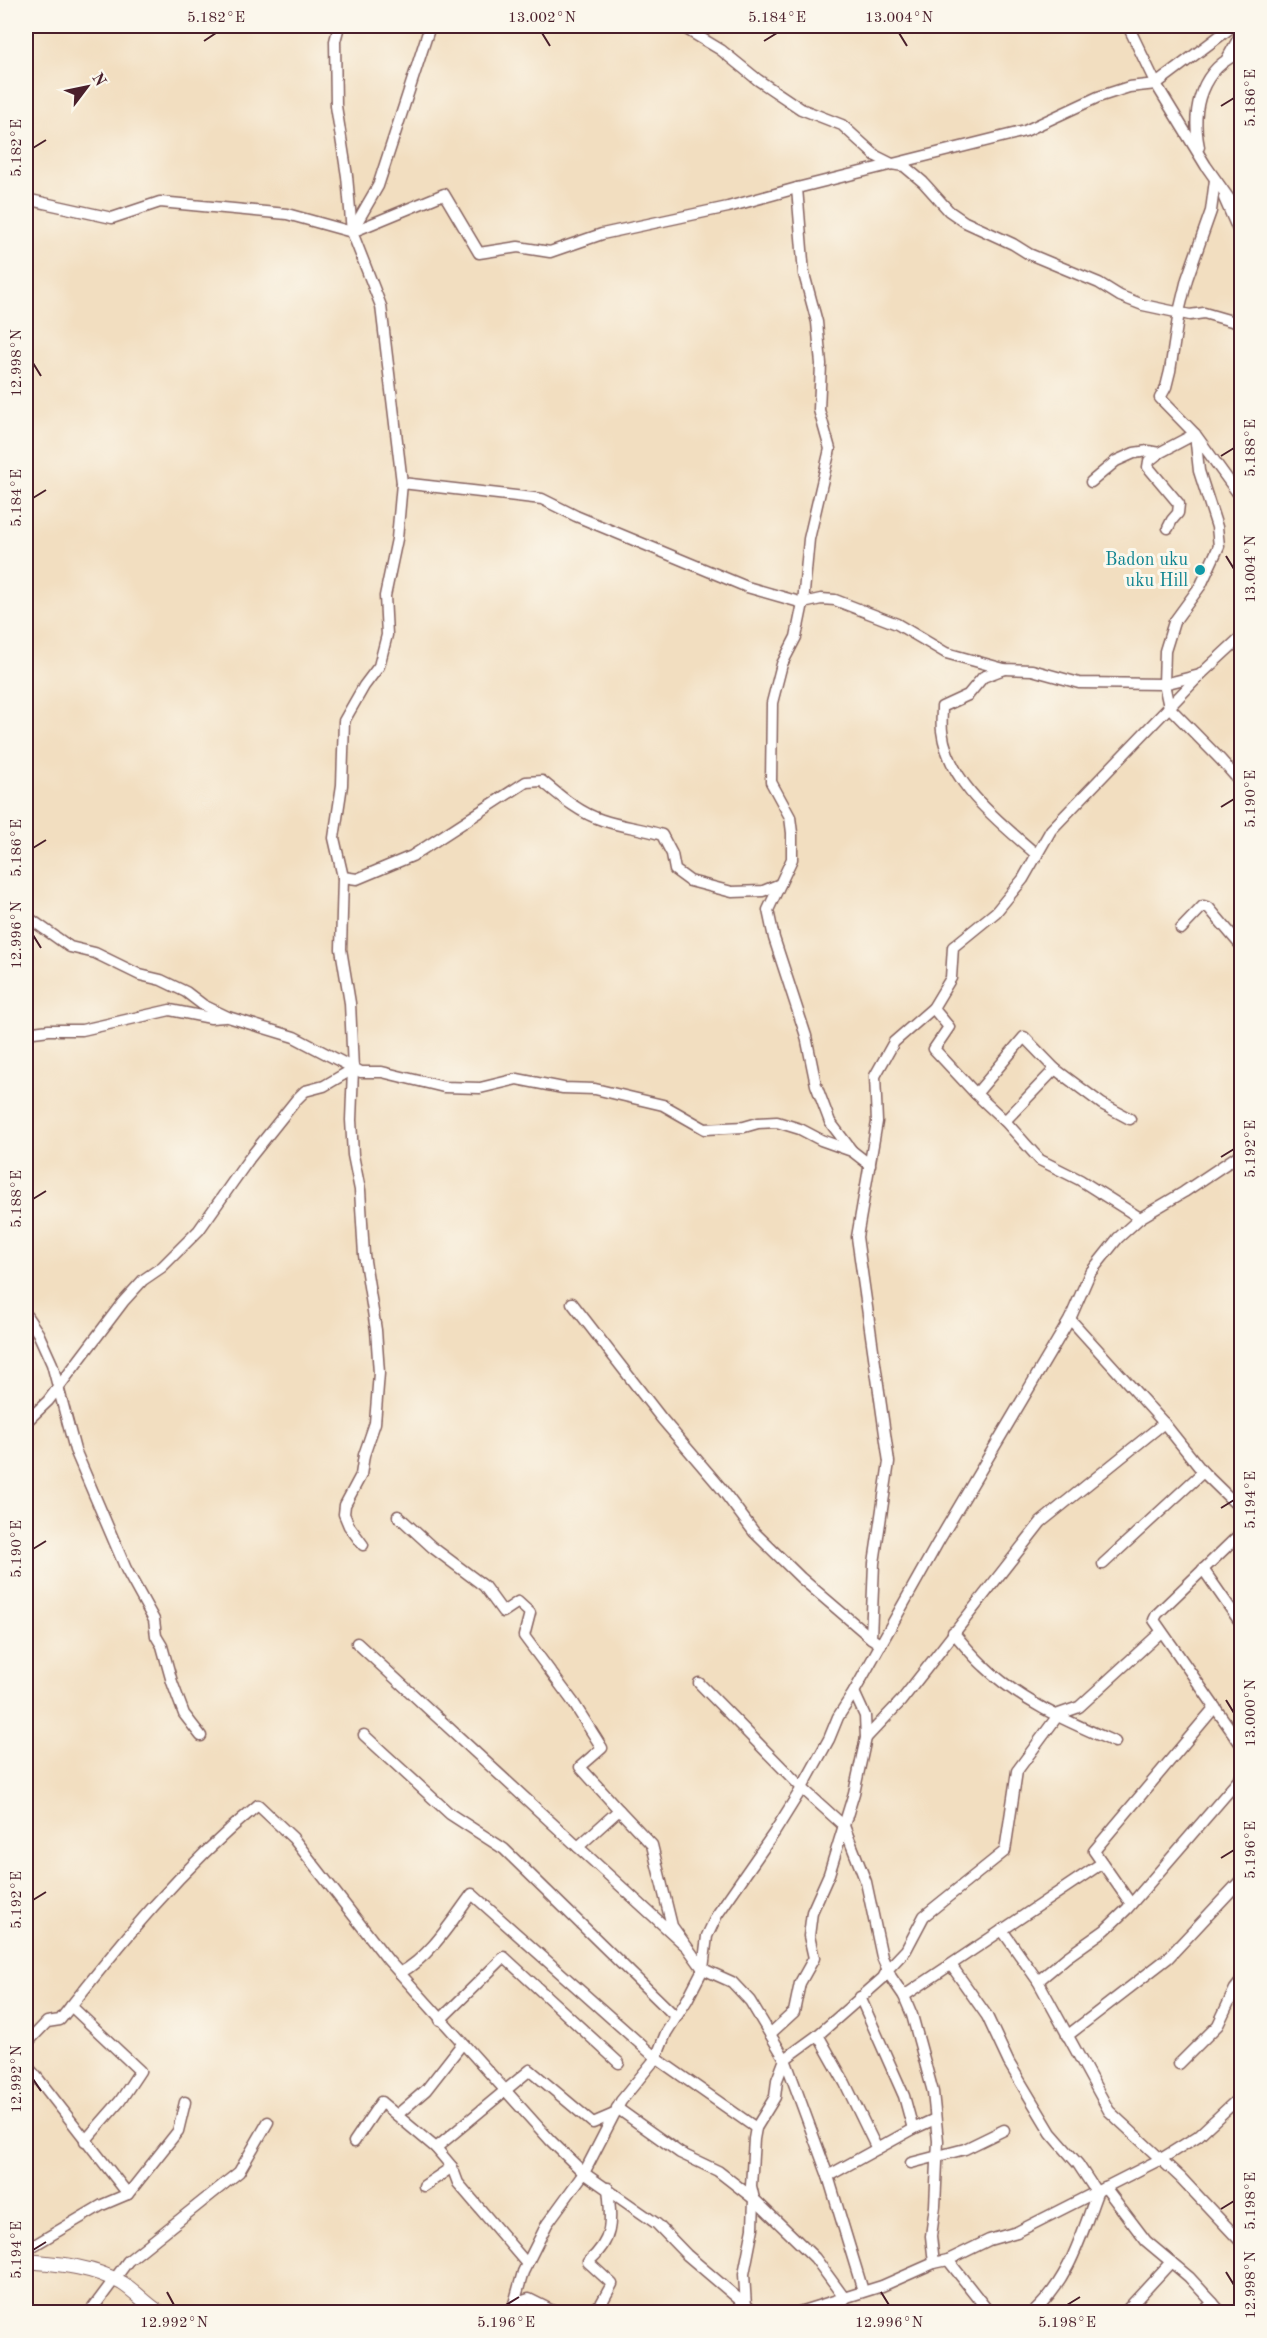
<svg xmlns="http://www.w3.org/2000/svg" width="1267" height="2338" font-family="'Old Standard TT',serif">
	<style>
		.lines { fill: none; stroke-linecap: round; stroke-linejoin: round }
		.minor-casing { stroke: #85625f; stroke-width: 13 }
		.tertiary-casing { stroke: #85625f; stroke-width: 16 }
		.minor { stroke: #fff; stroke-width: 10 }
		.tertiary { stroke: #fff; stroke-width: 14 }
		.ticks { fill: none; stroke: #4a1f2b; stroke-width: 2 }
		.culture-dot { fill: #0f9aa8; stroke: #fbf7ec; stroke-width: 2 }
		.labels { text-anchor: middle; dominant-baseline: central; stroke-width: 6; stroke-linejoin: round; paint-order: stroke }
		.culture-label { font-size: 18px; fill: #0d838f; stroke: #fbf7ec; text-anchor: end }
		.neatline { fill: none; stroke: #4a1f2b; stroke-width: 2 }
		.ticks-label { font-size: 15px; text-anchor: middle; fill: #4a1f2b }
	</style>
	<rect width="100%" height="100%" fill="#fbf7ec"/>
	<filter id="ink" filterUnits="userSpaceOnUse"><feTurbulence type="fractalNoise" baseFrequency=".0167" numOctaves="2"/><feDisplacementMap in="SourceGraphic" scale="12" xChannelSelector="R" yChannelSelector="G"/><feConvolveMatrix kernelMatrix="1 2 1 2 8 2 1 2 1" color-interpolation-filters="sRGB"/></filter>
	<filter id="wash" filterUnits="userSpaceOnUse"><feTurbulence type="fractalNoise" baseFrequency=".008" numOctaves="4" result="noise"/><feDisplacementMap in="SourceGraphic" scale="24" xChannelSelector="R" yChannelSelector="G"/><feGaussianBlur stdDeviation="1.35" result="paint"/><feColorMatrix in="noise" values="0 0 0 0 0 0 0 0 0 0 0 0 0 0 0 0 0 1.4 0 .05"/><feComposite in="paint" operator="in"/></filter>
	<g filter="url(#wash)">
		<rect width="100%" height="100%" fill="#f2dec0"/>
	</g>
	<g filter="url(#ink)">
		<g class="lines">
			<defs>
				<g id="minor">
					<path d="M339,26L335,41L336,106L347,176L352,232L381,306L402,483L397,539L385,596L387,635L379,666L364,686L344,721L342,785L334,838L343,877L341,949L350,1003L353,1069L351,1120L353,1155L360,1190L364,1255L376,1330L379,1373L375,1423L364,1455L361,1475L345,1505L344,1514L349,1526L363,1545"/>
					<path d="M681,26L721,50L758,80L801,109L842,125L876,156L892,164L904,166L923,182L949,211L965,222L1013,244L1029,254L1099,283L1120,296L1143,305L1190,315L1204,313L1242,324"/>
					<path d="M1128,26L1156,84L1206,166L1242,217"/>
					<path d="M1227,59L1242,32"/>
					<path d="M1199,147C1191,108 1201,68 1242,52"/>
					<path d="M1215,180L1211,211L1187,279L1179,312L1170,371L1166,387L1160,398L1195,434L1242,499"/>
					<path d="M797,188L804,274L817,322L821,364L819,410L830,449L809,539L803,603L796,637L782,664L772,703L771,782L790,817L792,833V859L768,910L774,938L806,1036L816,1085L830,1122L852,1151L870,1165"/>
					<path d="M1224,198L1242,239"/>
					<path d="M26,199L112,218L160,202L287,214L352,232L444,194L479,253L518,247L550,252L602,234L728,207L797,188L1025,131L1098,97L1129,87L1156,84L1233,26"/>
					<path d="M352,231L378,186L430,26"/>
					<path d="M1159,453L1149,461L1148,467L1179,504L1178,513L1172,520L1168,528"/>
					<path d="M1091,482L1116,461L1134,453L1148,451L1159,453L1195,434L1199,471L1217,527L1219,546L1201,585L1174,622L1165,651L1164,684L1169,707L1221,760L1242,784"/>
					<path d="M402,483L542,499L576,516L747,587L803,603L821,599L835,600L897,624L946,653L1004,669L1032,670L1079,683L1164,684L1200,675L1242,636"/>
					<path d="M1004,669L983,677L968,695L942,707C942,715 941,723 942,731C949,785 999,821 1037,855"/>
					<path d="M343,877L357,879L412,856L526,782L542,781C559,795 579,813 602,820C622,827 642,828 662,835L672,854L675,870L690,881L732,892L763,891L780,884"/>
					<path d="M26,916L70,947L95,953L140,975L161,980L186,992L203,1005L228,1017L294,1037L361,1072H382L444,1087L480,1088L517,1079L563,1088L595,1089L663,1105L705,1129L744,1127L758,1123L777,1122L800,1129L821,1140L852,1151"/>
					<path d="M1181,929L1203,906L1209,908L1242,947"/>
					<path d="M933,1008L949,1027L934,1049L976,1094L1005,1121L1040,1160L1080,1180L1140,1218"/>
					<path d="M26,1033L49,1030H82L170,1010L211,1018L225,1017"/>
					<path d="M976,1094L1024,1037L1055,1069"/>
					<path d="M1005,1121L1055,1069L1102,1104L1130,1119"/>
					<path d="M572,1303L662,1419L721,1488L754,1532L801,1578L871,1638"/>
					<path d="M26,1315L38,1333L52,1364L75,1450L126,1569L154,1620L156,1636L162,1646L172,1682L184,1714L201,1736"/>
					<path d="M1070,1319L1164,1423L1203,1472L1242,1510"/>
					<path d="M26,1422L48,1401L123,1302L143,1280L162,1267L199,1230L249,1159L296,1100L305,1091L324,1086L353,1069"/>
					<path d="M398,1516L432,1547L484,1586L503,1612L518,1602L530,1613L524,1636L573,1702L602,1748L580,1767L619,1810"/>
					<path d="M1242,1532L1157,1614L1154,1620L1242,1746"/>
					<path d="M1103,1564L1203,1472"/>
					<path d="M1203,1569L1242,1625"/>
					<path d="M953,1632C963,1644 973,1656 984,1666C1021,1702 1069,1722 1115,1742"/>
					<path d="M357,1643L578,1847"/>
					<path d="M881,1645L871,1638L874,1563L889,1462L857,1237L877,1122L875,1076L894,1042L933,1008L951,978L953,947L996,912L1023,879L1051,830L1200,675"/>
					<path d="M699,1683L802,1788L844,1826L866,1882L882,1957L891,1977L904,1996L912,2015L933,2092L938,2141L935,2206L931,2236L934,2263"/>
					<path d="M364,1735L450,1814L504,1849L676,2017"/>
					<path d="M866,1738L901,1701L1041,1522L1164,1423"/>
					<path d="M1131,1904L1094,1851L1215,1707"/>
					<path d="M1002,1930L1038,1981L1109,2111L1181,2178L1242,2243"/>
					<path d="M686,1946L578,1847L619,1810L652,1845L672,1926L703,1969L732,1982L750,2001L785,2059L828,2176L863,2291"/>
					<path d="M951,1965L987,2016L1009,2063L1051,2133L1078,2164L1097,2193C1080,2238 1070,2278 1034,2312"/>
					<path d="M400,1973C431,1956 451,1922 472,1894L656,2058L756,2128"/>
					<path d="M1038,1981L1067,1957L1105,1930L1127,1909L1242,1776"/>
					<path d="M904,1996L1102,1863"/>
					<path d="M860,1997L904,2096L913,2129"/>
					<path d="M71,2006L140,2071L120,2101L85,2141"/>
					<path d="M440,2020L504,1957L619,2063"/>
					<path d="M770,2034L794,2012L800,1983L814,1958L809,1936L812,1912L829,1874L854,1793L866,1738L865,1716L854,1692"/>
					<path d="M818,2035L845,2083L877,2149"/>
					<path d="M1067,2036L1168,1958L1242,1879"/>
					<path d="M26,2044L47,2022L60,2020C122,1941 180,1869 258,1805L293,1838L388,1960L550,2140L584,2173L657,2224L687,2255L754,2312"/>
					<path d="M1179,2064L1218,2025L1235,1989L1242,1980"/>
					<path d="M26,2065L36,2076L128,2194"/>
					<path d="M617,2108L680,2153L718,2171L754,2199L815,2258L845,2299"/>
					<path d="M397,2115L426,2090L462,2044"/>
					<path d="M354,2142L381,2102L436,2148"/>
					<path d="M911,2163L965,2149L1004,2130"/>
					<path d="M452,2167L458,2183L527,2264"/>
					<path d="M828,2176L913,2129L935,2119"/>
					<path d="M424,2186L452,2167L436,2148L530,2070L593,2123L614,2114"/>
					<path d="M1105,2187L1146,2241L1189,2277L1213,2303"/>
					<path d="M26,2250L102,2205L128,2194L178,2131L185,2102"/>
					<path d="M948,2260L989,2312"/>
					<path d="M514,2304L523,2272L547,2224L584,2173L621,2101L656,2058L666,2033L687,2000L703,1969L707,1936L717,1915L774,1833L802,1788L829,1739L838,1717L854,1692L937,1544L1070,1319L1090,1273L1118,1238L1140,1218L1184,1192L1242,1153"/>
					<path d="M26,2305L31,2312"/>
					<path d="M746,2307L744,2274L753,2228L754,2199L751,2186L754,2139L756,2128L775,2097L777,2080L785,2059L818,2035L883,1978L888,1969L906,1950L924,1916L1005,1851L1017,1771L1059,1714L1079,1707L1161,1632"/>
					<path d="M90,2312L128,2261L239,2172L268,2122"/>
					<path d="M511,2312L514,2304L529,2299L555,2312"/>
					<path d="M588,2312L601,2304L612,2284L588,2262C615,2239 611,2220 608,2188"/>
					<path d="M799,2312L882,2286L934,2263L948,2260L989,2240L1017,2232L1161,2159L1198,2136L1242,2095"/>
					<path d="M1125,2312L1171,2262"/>
					<path d="M1202,2312L1213,2303L1221,2312"/>
				</g>
				<path id="tertiary" d="M26,2261C59,2264 92,2266 122,2283C135,2291 146,2304 159,2312"/>
			</defs>
			<use href="#minor" class="minor-casing"/>
			<use href="#tertiary" class="tertiary-casing"/>
			<use href="#minor" class="minor"/>
			<use href="#tertiary" class="tertiary"/>
		</g>
	</g>
	<path class="ticks" d="M542,33L550,46M899,33L907,46M204,41L216,33M764,41L777,33M1221,106L1234,98M33,148L46,140M33,363L41,376M1221,456L1234,448M33,498L46,490M1226,556L1234,569M1221,807L1234,799M33,848L46,840M33,935L41,948M1221,1157L1234,1149M33,1199L46,1191M1221,1508L1234,1500M33,1549L46,1541M1226,1700L1234,1713M1221,1858L1234,1850M33,1900L46,1892M33,2079L41,2091M1221,2209L1234,2201M33,2250L46,2242M1226,2272L1234,2285M167,2292L174,2305M881,2292L889,2305M506,2305L519,2297M1067,2305L1080,2297"/>
	<circle class="culture-dot" cx="1200" cy="570" r="6"/>
	<g class="labels">
		<g class="culture-label">
			<text x="1188" y="560">Badon uku<tspan x="1188" dy="21">uku Hill</tspan></text>
		</g>
	</g>
	<rect width="1267" height="2338" fill="none" stroke="#fbf7ec" stroke-width="66"/>
	<g transform="translate(87 87) rotate(58)" stroke="#fbf7ec" stroke-width="4.5" paint-order="stroke">
	<path d="M0-4.5L10 22L0 15L-10 22Z" fill="#4a1f2b"/>
	<text y="-9" font-size="16" font-weight="bold" text-anchor="middle" fill="#4a1f2b">N</text>
	</g>
	<rect x="33" y="33" width="1201" height="2272" class="neatline"/>
	<g class="ticks-label">
		<text x="216" y="22">5.182°E</text>
		<text x="542" y="22">13.002°N</text>
		<text x="777" y="22">5.184°E</text>
		<text x="899" y="22">13.004°N</text>
		<text transform="translate(1250 98) rotate(-90)" y="5">5.186°E</text>
		<text transform="translate(16 148) rotate(-90)" y="5">5.182°E</text>
		<text transform="translate(16 363) rotate(-90)" y="5">12.998°N</text>
		<text transform="translate(1250 448) rotate(-90)" y="5">5.188°E</text>
		<text transform="translate(16 498) rotate(-90)" y="5">5.184°E</text>
		<text transform="translate(1250 569) rotate(-90)" y="5">13.004°N</text>
		<text transform="translate(1250 799) rotate(-90)" y="5">5.190°E</text>
		<text transform="translate(16 848) rotate(-90)" y="5">5.186°E</text>
		<text transform="translate(16 935) rotate(-90)" y="5">12.996°N</text>
		<text transform="translate(1250 1149) rotate(-90)" y="5">5.192°E</text>
		<text transform="translate(16 1199) rotate(-90)" y="5">5.188°E</text>
		<text transform="translate(1250 1500) rotate(-90)" y="5">5.194°E</text>
		<text transform="translate(16 1549) rotate(-90)" y="5">5.190°E</text>
		<text transform="translate(1250 1713) rotate(-90)" y="5">13.000°N</text>
		<text transform="translate(1250 1850) rotate(-90)" y="5">5.196°E</text>
		<text transform="translate(16 1900) rotate(-90)" y="5">5.192°E</text>
		<text transform="translate(16 2079) rotate(-90)" y="5">12.992°N</text>
		<text transform="translate(1250 2201) rotate(-90)" y="5">5.198°E</text>
		<text transform="translate(16 2250) rotate(-90)" y="5">5.194°E</text>
		<text transform="translate(1250 2285) rotate(-90)" y="5">12.998°N</text>
		<text x="174" y="2327">12.992°N</text>
		<text x="506" y="2327">5.196°E</text>
		<text x="889" y="2327">12.996°N</text>
		<text x="1067" y="2327">5.198°E</text>
	</g>
</svg>
